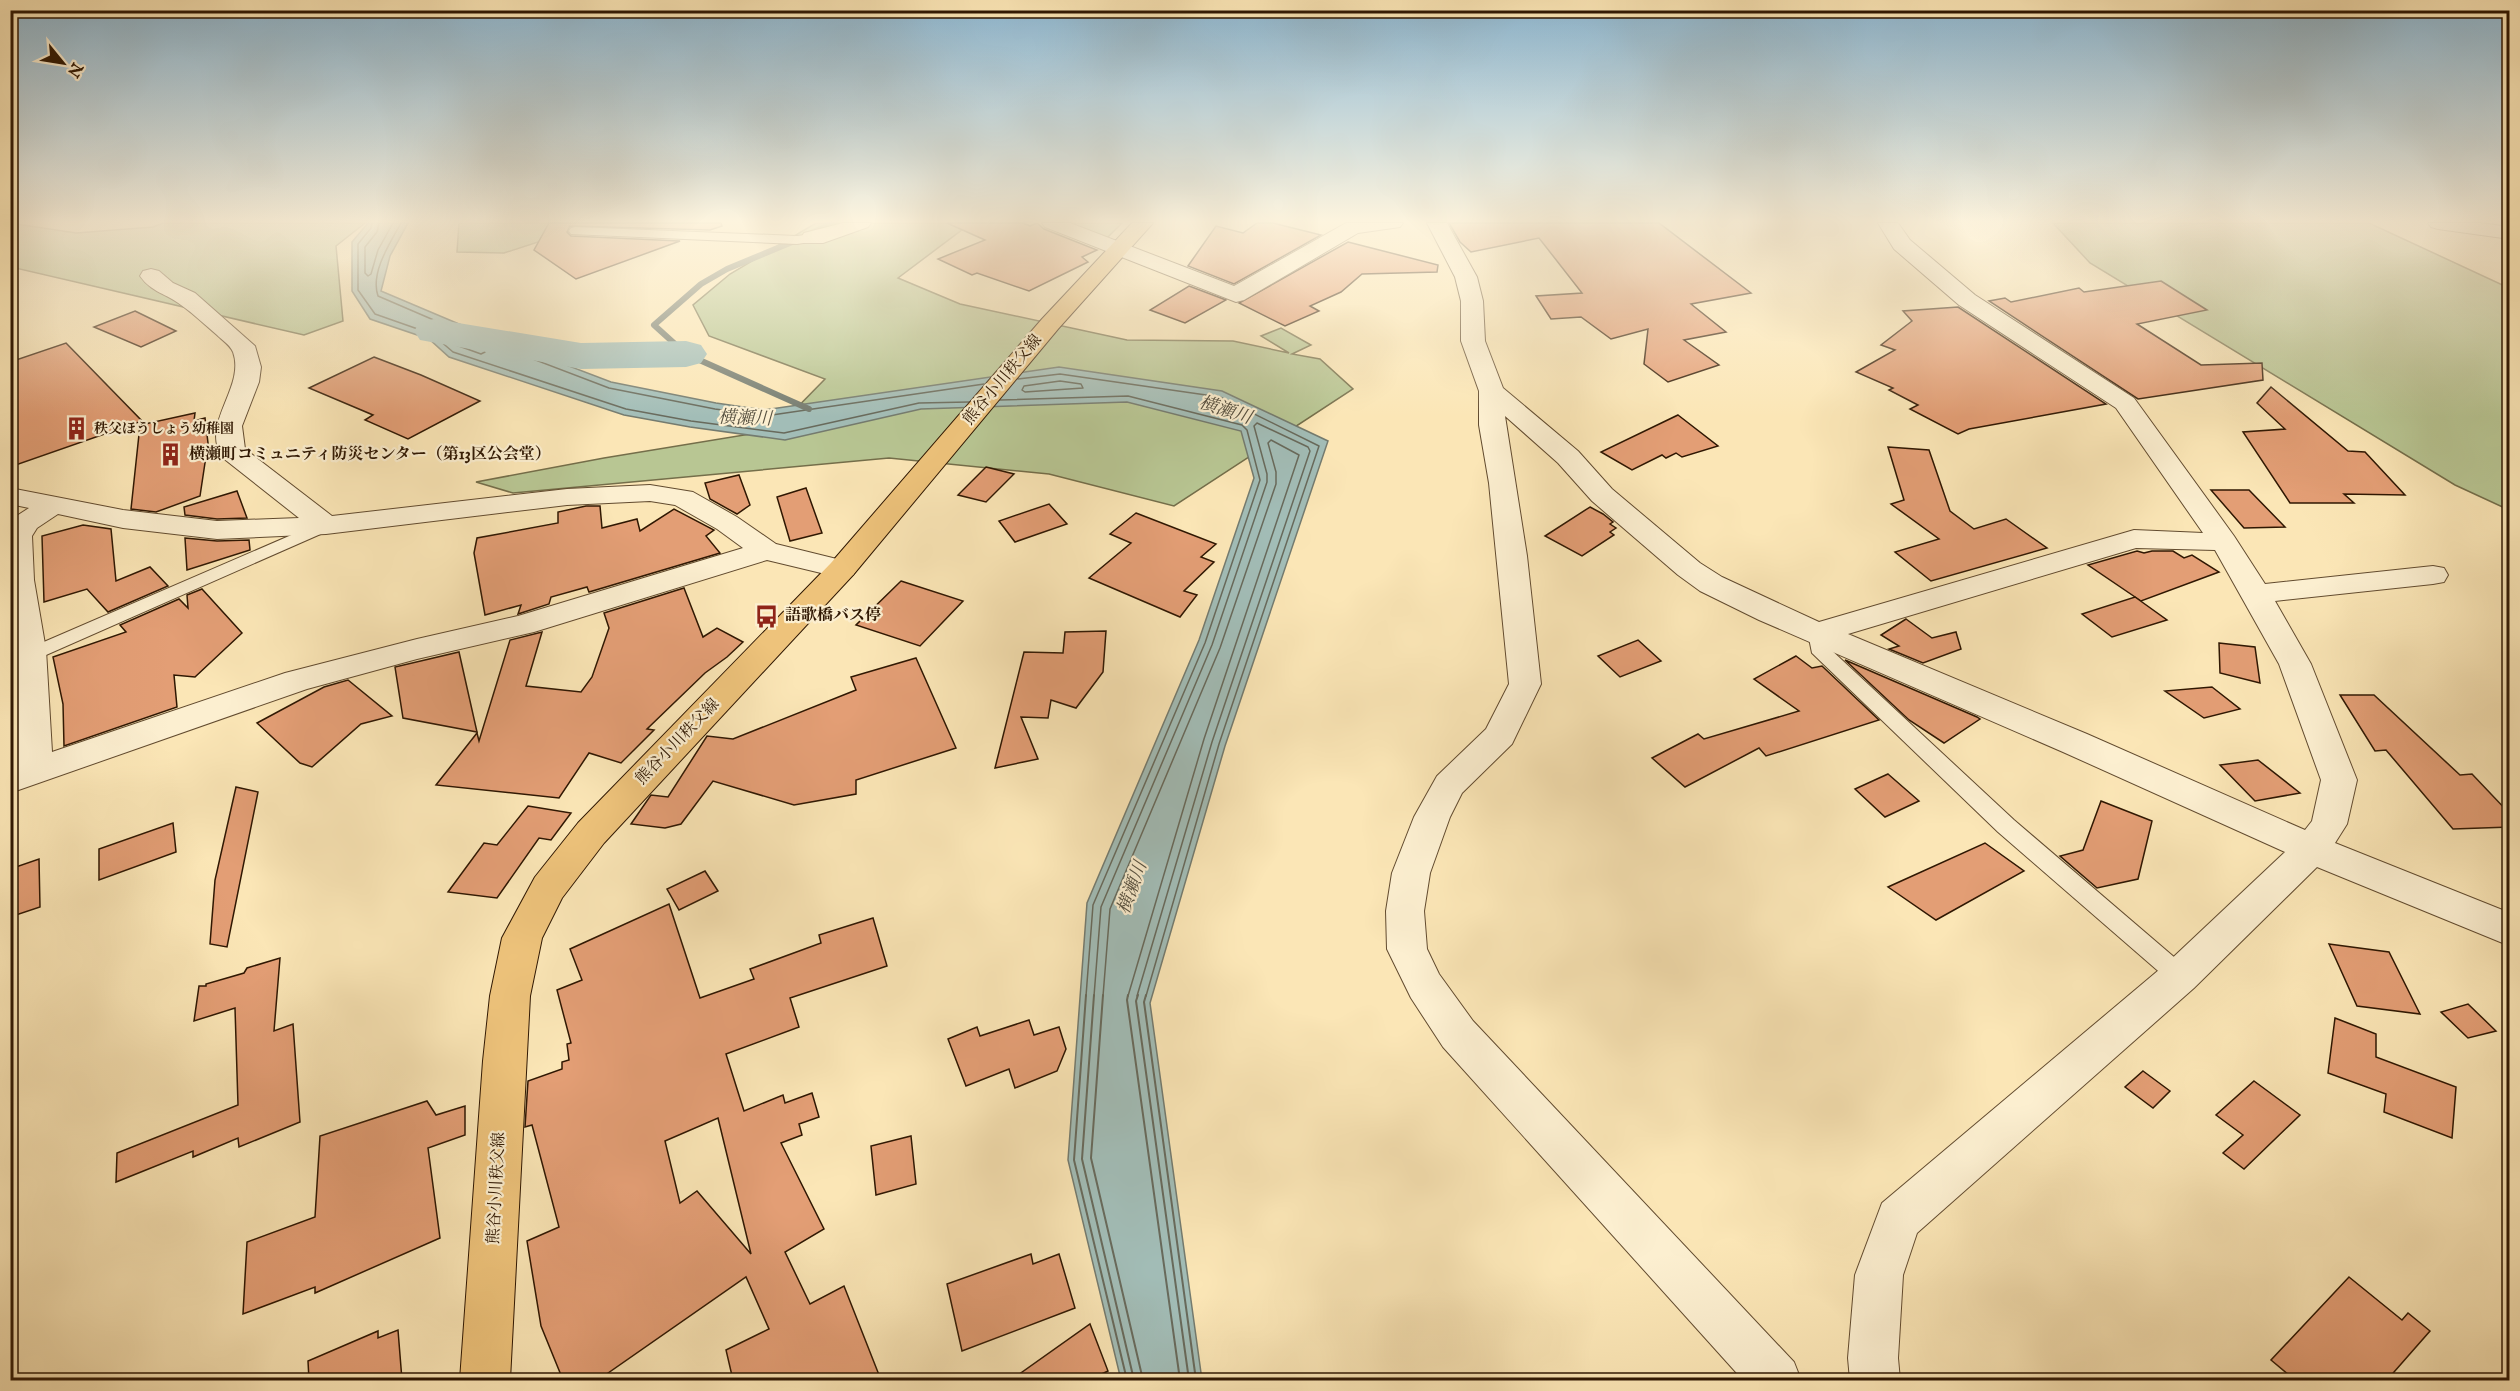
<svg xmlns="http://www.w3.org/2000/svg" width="2520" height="1391" font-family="'IM FELL English','Noto Serif JP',serif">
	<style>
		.green { fill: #b8c693; stroke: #746e4a; stroke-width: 1.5 }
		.water { fill: #a2bdb7; stroke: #747b6f; stroke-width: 1.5 }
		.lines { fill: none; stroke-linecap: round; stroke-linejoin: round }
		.shore-far1 { stroke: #686a5c; stroke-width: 1.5 }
		.shore { stroke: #686a5c; stroke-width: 2 }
		.stream { stroke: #747b6f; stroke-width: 6 }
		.river { fill: #a2bdb7; fill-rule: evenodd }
		.building { fill: #e39e75; stroke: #2f1702; stroke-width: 1.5; fill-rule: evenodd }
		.lane-casing { stroke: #624b2f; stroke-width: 2 }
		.street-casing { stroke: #624b2f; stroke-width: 2 }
		.primary-casing { stroke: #2f1702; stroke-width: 2 }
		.lane { fill: #fcefd0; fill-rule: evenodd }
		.street { fill: #fcefd0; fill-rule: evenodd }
		.primary { fill: #eec37b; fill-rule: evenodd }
		.labels { text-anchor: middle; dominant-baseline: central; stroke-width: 4.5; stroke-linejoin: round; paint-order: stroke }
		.far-poi-label { font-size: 14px; font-weight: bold; fill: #2f1702; stroke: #fcefd0; text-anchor: start }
		.street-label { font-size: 16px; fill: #2f1702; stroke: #fcefd0 }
		.poi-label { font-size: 16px; font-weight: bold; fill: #2f1702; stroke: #fcefd0; text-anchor: start }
		.water-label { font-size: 18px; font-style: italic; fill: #575141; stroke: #fcefd0 }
	</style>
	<rect width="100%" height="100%" fill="#fbe6b6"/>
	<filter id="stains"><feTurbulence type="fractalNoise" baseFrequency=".00333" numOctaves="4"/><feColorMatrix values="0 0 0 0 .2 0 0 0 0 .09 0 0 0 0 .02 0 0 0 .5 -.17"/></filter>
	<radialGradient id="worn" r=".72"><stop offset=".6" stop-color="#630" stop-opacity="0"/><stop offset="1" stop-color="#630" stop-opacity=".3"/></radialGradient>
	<g class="green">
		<path d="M10,223L76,233L153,227L163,223H365L336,246L343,321L304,335L11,267Z"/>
		<path d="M459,223H559L569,232L504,253L457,252Z"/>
		<path d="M816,223H971L898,278L960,304L1127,340L1233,341L1289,353L1261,336L1281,328L1311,345L1292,354L1320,359L1353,389L1174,506L1049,474L889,458L513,493L476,482L604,458L775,430L825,379L709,336L693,305L730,274Z"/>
		<path d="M1057,223H1122L1104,241Z"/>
		<path d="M2053,223H2369L2509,288V510L2455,485L2090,263Z"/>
	</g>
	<path class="water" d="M368,223H408L390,256L381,291L459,324L611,382L716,403L764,410L1059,367L1222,391L1328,441L1225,746L1150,1003L1202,1380H1121L1068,1160L1087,903L1199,640L1254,478L1241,431L1127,402L921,409L785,440L690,427L624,415L449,357L429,339L370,319L352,291V242Z"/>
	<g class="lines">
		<g class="shore-far1">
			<path d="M372,223L371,228L358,244V290L375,314L432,334L453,352L626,409L691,421L784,433L919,403L969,402"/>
			<path d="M379,223L377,232L365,247V273L368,276L371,274L378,250L393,223"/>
			<path d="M401,223C390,243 370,273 378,296L457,330L609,388L715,409L765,416L984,384"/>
			<path d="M456,338L483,348L485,352L481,354L456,345L452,341Z"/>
			<path d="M1018,379L1060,374L1220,397L1319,446L1219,744L1146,996"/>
			<path d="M1060,381L1081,384L1083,388L1025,392L1022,390L1024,386Z"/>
			<path d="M1000,400L1128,396L1242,425L1247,430L1260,480L1205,643L1093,905L1086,996"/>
			<path d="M1094,996L1101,907L1212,645L1267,482V474L1254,426L1257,423L1308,447L1310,451L1212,742L1137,996"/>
			<path d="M1103,996L1110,909L1220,648L1276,484V472L1268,443L1271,440L1299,455L1204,739L1128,996"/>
		</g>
		<g class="shore">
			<path d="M1086,995L1074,1160L1127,1380"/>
			<path d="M1094,995L1082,1159L1134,1380"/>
			<path d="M1103,995L1091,1158L1143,1380"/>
			<path d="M1128,995L1127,1000L1180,1380"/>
			<path d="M1138,995L1136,1001L1189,1380"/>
			<path d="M1146,995L1144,1002L1196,1380"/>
		</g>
		<g class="stream">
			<path d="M810,234L832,223"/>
			<path d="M797,240L727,269L701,284L654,325L686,354L809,409"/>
		</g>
		<path class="river" d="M434,319L581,343L686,341L701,345L707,354L701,363L686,367L581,369L420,340L414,331L420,322Z"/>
	</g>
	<g class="building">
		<path d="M549,223H721L722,226L710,230L570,226L567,232L571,236L680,241L576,279L534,250Z"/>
		<path d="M947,223H1023L1030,226L1037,223L1044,229L1097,250L1082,257L1088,262L1029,291L977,273L972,275L938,259L985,240Z"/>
		<path d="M1257,223H1273L1321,235L1234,284L1188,266L1216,226L1243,233Z"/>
		<path d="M1449,223H1659L1751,293L1691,304L1726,332L1684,340L1719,365L1668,382L1644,364L1648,329L1611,339L1581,317L1551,319L1536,296L1582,293L1539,238L1471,252L1460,242Z"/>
		<path d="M1348,242L1438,265L1437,272L1362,274L1341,292L1310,306L1319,311L1285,326L1239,303Z"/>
		<path d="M2161,281L2207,310L2137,324L2201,365L2262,363L2263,380L2138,399L1989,301L2005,298L2011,302L2079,288L2084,292Z"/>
		<path d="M1189,286L1226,300L1185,323L1150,310Z"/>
		<path d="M1958,307L2106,404L1969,429L1958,434L1910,409L1918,405L1889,390L1893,388L1856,372L1895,350L1881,345L1912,321L1903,311Z"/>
		<path d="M135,311L176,331L141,347L94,327Z"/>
		<path d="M66,343L142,421L10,467V362Z"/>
		<path d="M374,357L421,375L480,401L408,439L365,420L373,415L309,388Z"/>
		<path d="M2271,387L2348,451L2365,452L2405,495L2344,494L2354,503H2290L2243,432L2285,429L2257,403Z"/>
		<path d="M195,413L194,421L205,418L208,443L200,496L156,512L131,509L140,425Z"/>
		<path d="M1678,415L1718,446L1682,457L1676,453L1666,458L1662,455L1632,470L1601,452Z"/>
		<path d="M1888,447L1929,450L1950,511L1974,529L2006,519L2047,548L1931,581L1895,552L1939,539L1891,504L1904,500Z"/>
		<path d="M986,467L1014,474L986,502L958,495Z"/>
		<path d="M739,475L750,505L737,514L710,499L705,483Z"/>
		<path d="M806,488L822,533L790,541L777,497Z"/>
		<path d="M2211,490H2249L2285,527L2244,528Z"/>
		<path d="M237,491L247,518L217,519L185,515L184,507Z"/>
		<path d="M1049,504L1067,524L1015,542L999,521Z"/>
		<path d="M586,506H600L602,528L637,519L640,531L674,509L714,530L706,536L720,553L589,592L587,587L551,597L549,604L518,614L521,605L485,615L474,553L477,538L558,523V512Z"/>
		<path d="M1590,507L1603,514L1613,522L1610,524L1616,528L1610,532L1614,535L1582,556L1545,536Z"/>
		<path d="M1136,513L1216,544L1201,557L1214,562L1184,591L1197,595L1180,617L1089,578L1131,543L1110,534Z"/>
		<path d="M83,525L111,529L116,581L150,567L168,586L108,612L87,589L44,602L42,536Z"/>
		<path d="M185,538L217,541L249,540L250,550L187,570Z"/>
		<path d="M2137,551L2144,553L2152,551H2173L2184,558L2192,555L2219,572L2141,601L2088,565Z"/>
		<path d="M901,581L963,601L920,646L856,625Z"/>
		<path d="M684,588L703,637L717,628L743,642L727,657L705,673L647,729L654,730L621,763L589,753L559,798L436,785L477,733L479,741L510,640L542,632L526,686L581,692L592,677L609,628L604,613Z"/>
		<path d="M202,589L242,633L195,677L174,675L177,707L64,746L63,704L53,657L126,632L120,625L179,599L188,608L187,595Z"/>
		<path d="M2135,597L2167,620L2112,637L2082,614Z"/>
		<path d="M1906,619L1932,638L1956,632L1961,649L1923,663L1889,649L1899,646L1881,635Z"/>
		<path d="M1106,631L1103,672L1076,708L1051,700L1048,718L1021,717L1038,759L995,768L1024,652L1063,653L1065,632Z"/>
		<path d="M1638,640L1661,661L1620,677L1598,656Z"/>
		<path d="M2219,643L2255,647L2260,683L2220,673Z"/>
		<path d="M459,652L477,732L403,718L395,667Z"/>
		<path d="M1796,656L1812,668L1822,666L1879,720L1766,756L1759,748L1685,787L1652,758L1698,734L1704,739L1799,711L1754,679Z"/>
		<path d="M916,658L956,748L856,780V794L794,805L713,781L681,824L665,828L631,824L651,795L668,797L707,736L733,739L856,690L851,677Z"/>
		<path d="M1845,660L1977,717L1980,719L1944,743L1909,720Z"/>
		<path d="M348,680L392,716L361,724L312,767L300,763L257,723L324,687Z"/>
		<path d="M2212,687L2240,709L2204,718L2165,691Z"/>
		<path d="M2340,695H2374L2460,775L2472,774L2510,814V827L2453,829L2386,750L2375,751Z"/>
		<path d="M2258,760L2300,793L2255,801L2220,765Z"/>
		<path d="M1888,774L1919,801L1885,817L1855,789Z"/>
		<path d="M236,787L258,792L227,947L210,944L215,880Z"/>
		<path d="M2101,801L2152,821L2138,879L2097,888L2060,856L2083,850Z"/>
		<path d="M528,806L571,813L551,840L539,838L497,898L448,892L484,843L497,845Z"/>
		<path d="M173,823L176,852L99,880V849Z"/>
		<path d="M1985,843L2024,871L1936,920L1888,887Z"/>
		<path d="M39,859L40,907L10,917V869Z"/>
		<path d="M705,871L718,891L679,910L667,889Z"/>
		<path d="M669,904L700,998L754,979L750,969L821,943L819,935L873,918L887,966L790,998L799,1027L726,1054L744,1111L783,1095L785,1103L812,1093L819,1117L799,1124L802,1135L781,1143L824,1229L785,1252L810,1304L844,1286L881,1380H733L726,1350L769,1329L746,1277L598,1380H563L541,1326L527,1241L559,1227L532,1125L525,1127L528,1081L562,1069V1062L569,1060L567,1044L571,1043L557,990L582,980L570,949ZM718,1118L751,1254L697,1191L680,1203L665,1141Z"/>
		<path d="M2329,944L2389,952L2420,1014L2357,1006Z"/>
		<path d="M280,958L274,1031L293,1024L300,1122L239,1147L238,1138L193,1157V1151L116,1182L117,1153L238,1105L235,1008L194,1021L199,986H206V984L244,973L247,968Z"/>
		<path d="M2468,1004L2496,1031L2468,1038L2441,1012Z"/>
		<path d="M2335,1018L2376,1034V1057L2456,1087L2452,1138L2384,1112L2386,1094L2328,1073Z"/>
		<path d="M1029,1020L1034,1035L1059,1027L1066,1049L1057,1071L1015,1088L1009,1069L966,1086L948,1039L977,1027L980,1036Z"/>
		<path d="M2143,1071L2170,1091L2153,1108L2125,1087Z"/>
		<path d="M2254,1081L2300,1115L2244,1169L2223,1153L2243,1135L2216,1115Z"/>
		<path d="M427,1101L436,1115L465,1106V1135L428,1148L440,1238L315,1293V1287L243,1314L247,1242L315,1217L320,1136Z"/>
		<path d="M911,1136L916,1184L876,1195L871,1146Z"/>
		<path d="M1031,1254L1033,1264L1059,1254L1075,1308L962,1351L947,1284Z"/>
		<path d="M2349,1277L2402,1320L2408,1313L2430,1331L2387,1380H2295L2271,1360Z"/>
		<path d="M1090,1324L1108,1371L1089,1380H1011Z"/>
		<path d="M398,1330L402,1380H309L308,1361L378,1331V1338Z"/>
	</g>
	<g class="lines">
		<defs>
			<g id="lane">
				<path d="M575,227L797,236L812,234L818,238L816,241L797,244L571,234L569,231L571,228Z"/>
				<path d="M326,520L332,521L334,525L332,529L37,659L30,661L23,659L21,655L23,651Z"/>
				<path d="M1817,627L1824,629L1828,647L2014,820L2188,969L2192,976L2188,983L2180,986L2172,983L1998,832L1812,653L1808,633L1810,629Z"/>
			</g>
			<g id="street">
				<path d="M843,223H871L868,227L823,243H804L801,238L804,233Z"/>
				<path d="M1042,223H1070L1234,286L1346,223H1403L1400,227L1358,233L1244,300L1236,302L1045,227Z"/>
				<path d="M1427,223H1447L1477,277L1483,301L1485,341L1503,388L1578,451L1612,489L1700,563L1722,577L1819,622L2134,530L2203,533L2116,408L1959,305L1894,249L1878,223H1898L1910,240L1975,295L2134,398L2234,536L2265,584L2433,566L2444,568L2448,575L2444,582L2433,584L2275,601L2311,664L2357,780L2347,824L2335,843L2510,913V946L2317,867L2194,988L1917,1233L1903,1275L1898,1358L1900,1380H1850L1848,1358L1855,1275L1882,1203L2166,964L2285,852L2063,752L1759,620L1700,591L1678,575L1592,501L1558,463L1505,416L1527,556L1541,684L1512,744L1462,793L1450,817L1430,873L1424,911L1427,949L1439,974L1473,1021L1794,1362L1801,1380H1743L1443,1047L1411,998L1387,949L1386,911L1392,873L1414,817L1437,776L1486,729L1509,684L1489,483L1479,425V391L1461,341V301L1455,277ZM2136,548L2215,550L2279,664L2321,780L2312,821L2305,830L2087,734L1848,634Z"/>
				<path d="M2428,223H2480L2510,227V239L2438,229L2431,227Z"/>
				<path d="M151,269L159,271L173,283L195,293L255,346L261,367L259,382L242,426L245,449L332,516L567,489L650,485L693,492L737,517L776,544L853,563L857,569L853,575L842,578L767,560L534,632L417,659L307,689L10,793V767L18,764L14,650L10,625V523L15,517L29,508L10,504V488L123,510L217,521L299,518L223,458C199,424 246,388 233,352C230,345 222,340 217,335C205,325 194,314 181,305C167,294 151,292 140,276L143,271ZM650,501L675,505L717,529L743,548L518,616L417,639L285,673L52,752L46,650L34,580L32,536L37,528L58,514L123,528L217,539L326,534L567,505Z"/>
			</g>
			<path id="primary" d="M1132,223H1153L1058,329L853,575L604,843L562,898L542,938L530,996L510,1380H460L483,1061L490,996L502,938L535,877L578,823L831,563L1042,319Z"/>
		</defs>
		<use href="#lane" class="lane-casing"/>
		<use href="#street" class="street-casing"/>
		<use href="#primary" class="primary-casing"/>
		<use href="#lane" class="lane"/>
		<use href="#street" class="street"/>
		<use href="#primary" class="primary"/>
	</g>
	<linearGradient id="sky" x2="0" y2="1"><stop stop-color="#8cb8d4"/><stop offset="0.53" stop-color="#fdf4de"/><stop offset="1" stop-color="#fdf4de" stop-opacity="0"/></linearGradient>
	<rect width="2520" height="417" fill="url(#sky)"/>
	<defs>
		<symbol id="building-bare" viewBox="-9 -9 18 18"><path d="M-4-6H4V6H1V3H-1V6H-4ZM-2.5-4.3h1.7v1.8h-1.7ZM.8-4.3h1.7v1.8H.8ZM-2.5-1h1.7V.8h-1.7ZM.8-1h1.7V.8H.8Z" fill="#8f2418" stroke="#fcefd0" stroke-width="2.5" paint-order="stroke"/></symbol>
		<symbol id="bus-bare" viewBox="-9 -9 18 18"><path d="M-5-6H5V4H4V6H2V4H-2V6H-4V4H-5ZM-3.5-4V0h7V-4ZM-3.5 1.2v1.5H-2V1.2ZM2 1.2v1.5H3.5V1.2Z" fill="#8f2418" stroke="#fcefd0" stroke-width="2.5" paint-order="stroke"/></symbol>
	</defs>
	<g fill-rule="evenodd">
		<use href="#building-bare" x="60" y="412" width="33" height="33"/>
		<use href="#building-bare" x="154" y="438" width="33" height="33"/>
		<use href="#bus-bare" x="750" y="600" width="33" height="33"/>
	</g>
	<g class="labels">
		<g class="far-poi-label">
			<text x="94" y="429">秩父ほうしょう幼稚園</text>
		</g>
		<g class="street-label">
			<text transform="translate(1003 380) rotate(-50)">熊谷小川秩父線</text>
			<text transform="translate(678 742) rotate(-46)">熊谷小川秩父線</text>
			<text transform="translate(497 1188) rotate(-87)">熊谷小川秩父線</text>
		</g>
		<g class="poi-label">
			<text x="189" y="455">横瀬町コミュニティ防災センター（第13区公会堂）</text>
			<text x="785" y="616">語歌橋バス停</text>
		</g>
		<g class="water-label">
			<text transform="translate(1225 411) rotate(18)">横瀬川</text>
			<text transform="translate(745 419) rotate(2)">横瀬川</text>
			<text transform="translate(1133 888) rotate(-70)">横瀬川</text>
		</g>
	</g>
	<rect width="2520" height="1391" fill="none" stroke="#fbe6b6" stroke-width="36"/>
	<rect x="12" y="12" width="2496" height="1367" fill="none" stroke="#2f1702" stroke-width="3"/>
	<rect x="18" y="18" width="2484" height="1355" fill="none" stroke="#2f1702" stroke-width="1.5"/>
	<g transform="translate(63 63) rotate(120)" stroke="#fcefd0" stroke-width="4.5" paint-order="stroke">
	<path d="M0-4.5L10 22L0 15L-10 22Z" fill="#2f1702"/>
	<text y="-9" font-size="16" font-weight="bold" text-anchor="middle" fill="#2f1702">N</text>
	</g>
	<rect width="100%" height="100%" filter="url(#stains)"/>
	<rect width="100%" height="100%" fill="url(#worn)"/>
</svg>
